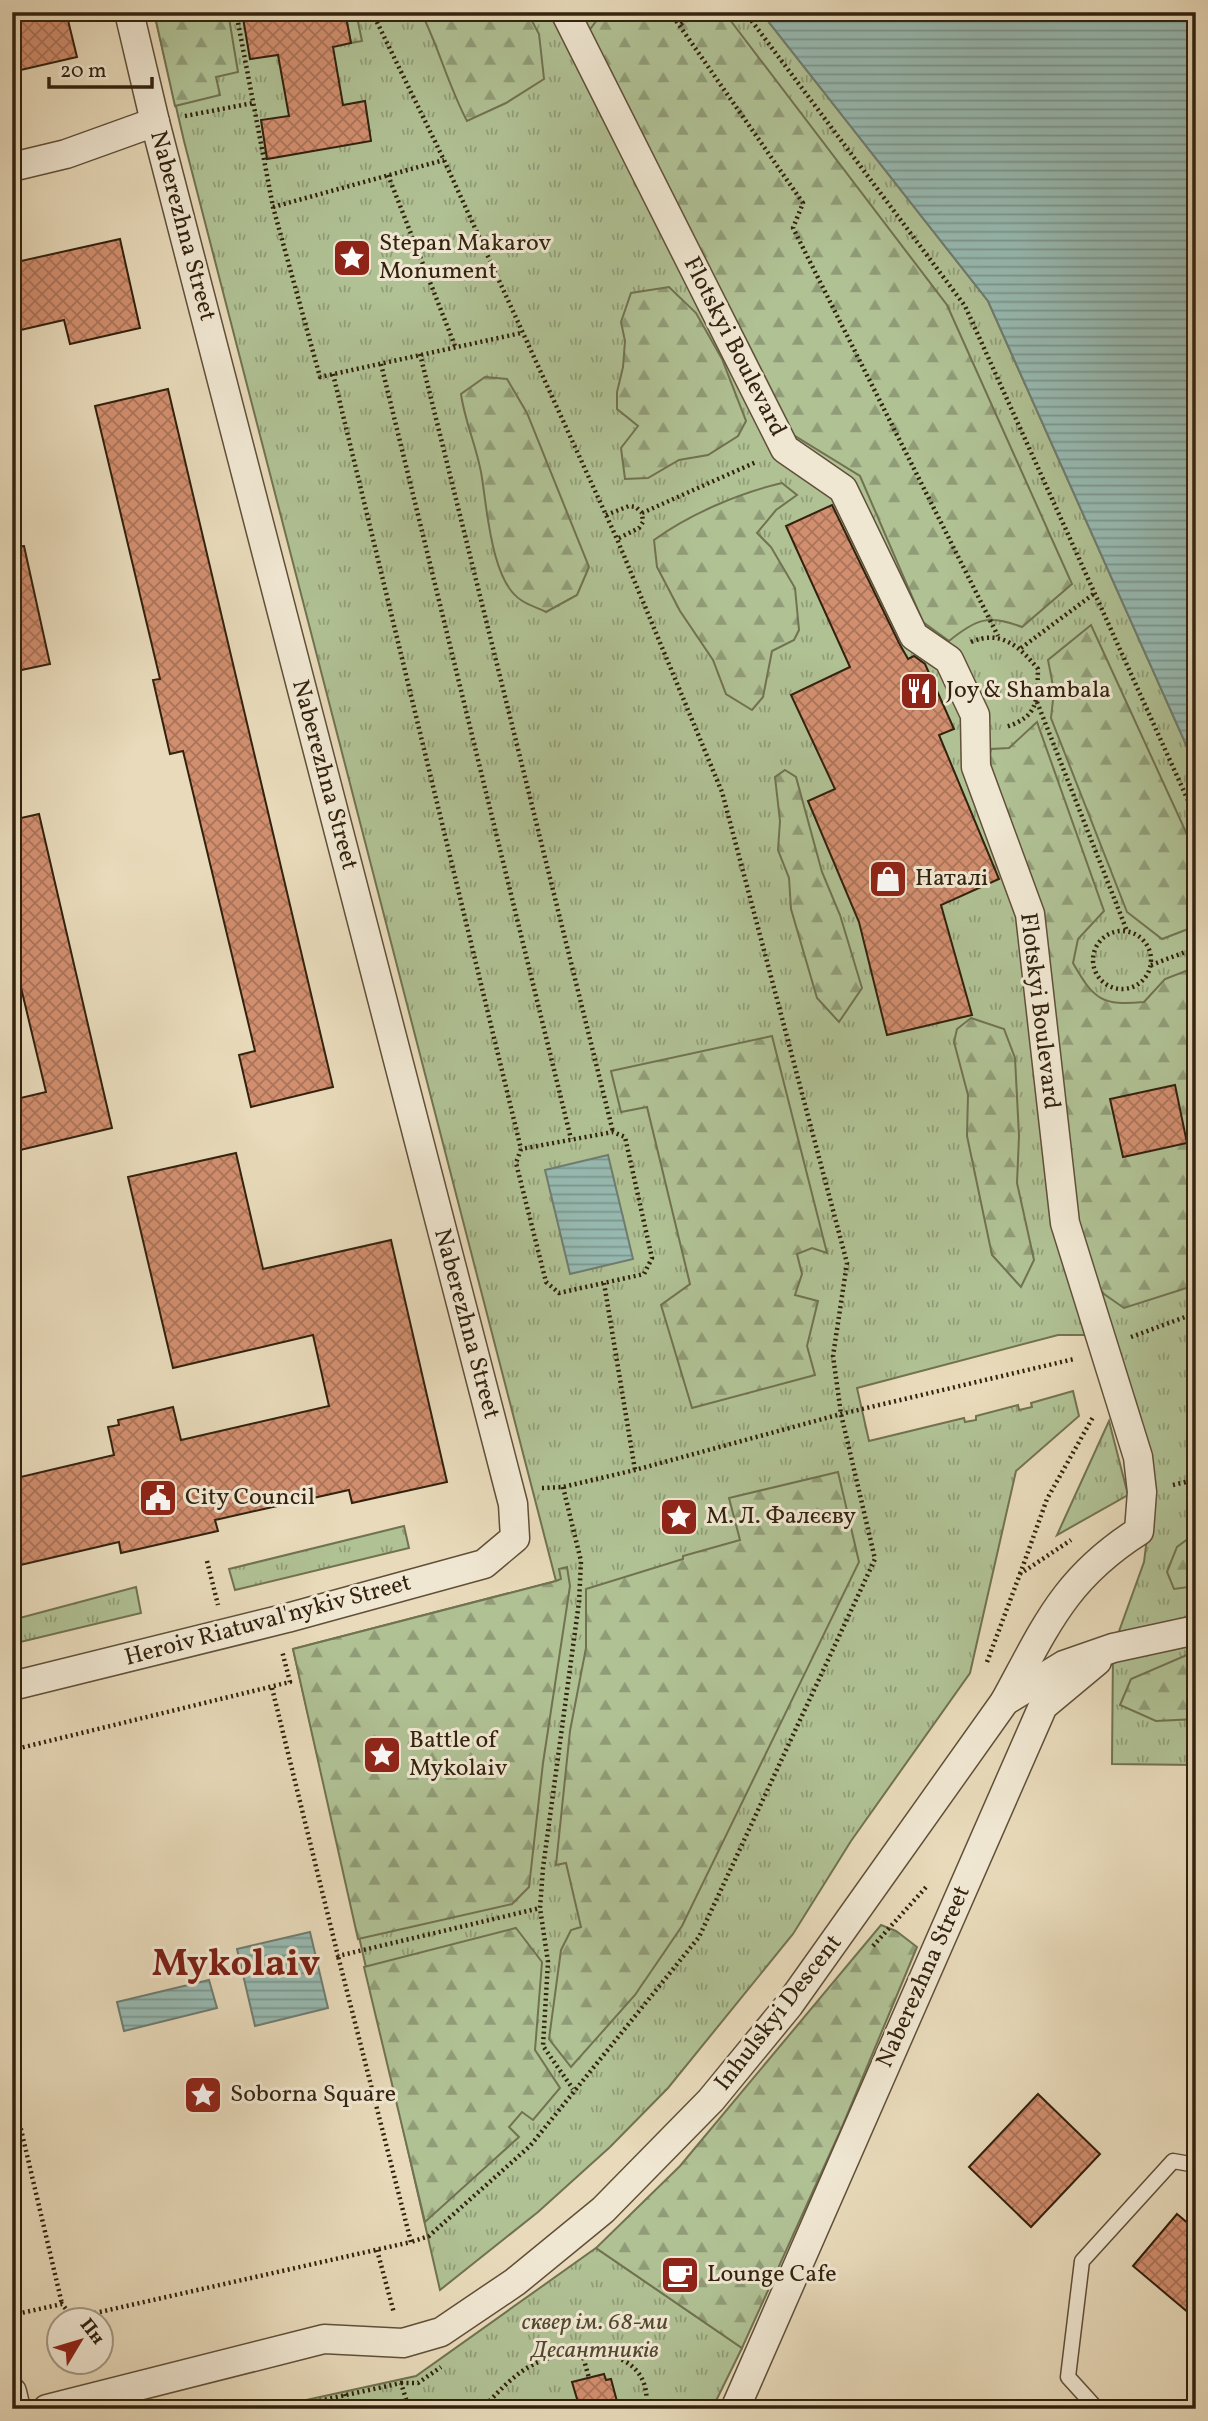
<svg xmlns="http://www.w3.org/2000/svg" width="1208" height="2421" font-family="Vollkorn,serif">
	<style>
		.grass { fill: url(#grass-tufts); stroke: #717251; stroke-width: 2 }
		.forest { fill: url(#forest-firs); stroke: #717251; stroke-width: 2 }
		.water { fill: url(#water-rules); stroke: #6f7d70; stroke-width: 2 }
		.building { fill: url(#building-cross-hatch); stroke: #32220e; stroke-width: 2 }
		.lines { fill: none; stroke-linecap: round; stroke-linejoin: round }
		.lane-casing { stroke: #605039; stroke-width: 17 }
		.street-casing { stroke: #605039; stroke-width: 31 }
		.path { stroke: #32220e; stroke-width: 4.5; stroke-dasharray: 2 3.5; stroke-linecap: butt }
		.lane { stroke: #f0e7d2; stroke-width: 14 }
		.street { stroke: #f0e7d2; stroke-width: 28 }
		.labels { text-anchor: middle; dominant-baseline: central; stroke-width: 6; stroke-linejoin: round; paint-order: stroke }
		.street-label { font-size: 24px; fill: #32220e; stroke: #f0e7d2 }
		.poi-label { font-size: 24px; fill: #32220e; stroke: #f0e7d2; text-anchor: start }
		.park-label { font-size: 24px; font-style: italic; fill: #524a30; stroke: #f0e7d2 }
		.town-label { font-size: 38px; font-weight: bold; fill: #7a1f14; stroke: #f0e7d2 }
	</style>
	<defs>
		<pattern id="grass-tufts" width="24" height="20" patternUnits="userSpaceOnUse" patternTransform="scale(1.75)"><rect width="24" height="20" fill="#b0c194"/><path d="M3 7l-1-3M5 7V3M7 7l1-3M15 17l-1-3M17 17v-4M19 17l1-3" fill="none" stroke="#909c77"/></pattern>
		<pattern id="forest-firs" width="22" height="20" patternUnits="userSpaceOnUse" patternTransform="scale(1.75)"><rect width="22" height="20" fill="#b0c194"/><path d="M5 1l3.5 6h-7zM16 11l3.5 6h-7z" fill="#909c77"/></pattern>
		<pattern id="water-rules" width="6" height="5" patternUnits="userSpaceOnUse" patternTransform="scale(1.75)"><rect width="6" height="5" fill="#97bab2"/><path d="M0 2.5h6" fill="none" stroke="#7c978f"/></pattern>
		<pattern id="building-cross-hatch" width="8" height="8" patternUnits="userSpaceOnUse" patternTransform="scale(1.75)"><rect width="8" height="8" fill="#d28f6f"/><path d="M0 0l8 8M0 8l8-8" fill="none" stroke="#ab745a"/></pattern>
	</defs>
	<rect width="100%" height="100%" fill="#e8daba"/>
	<filter id="stains"><feTurbulence type="fractalNoise" baseFrequency=".00286" numOctaves="4"/><feColorMatrix values="0 0 0 0 .2 0 0 0 0 .09 0 0 0 0 .02 0 0 0 .5 -.17"/></filter>
	<radialGradient id="worn" r=".72"><stop offset=".6" stop-color="#630" stop-opacity="0"/><stop offset="1" stop-color="#630" stop-opacity=".3"/></radialGradient>
	<g class="grass">
		<path d="M154,12H761L988,301L1196,767V1765L1112,1764L1113,1648L1144,1562L1154,1481L1135,1399L1107,1335H1058L857,1388L869,1441L964,1418L965,1422L976,1420V1416L1018,1405L1019,1410L1032,1407L1031,1403L1073,1391L1079,1416L1016,1471L970,1673L851,1841L793,1934L668,2088L610,2147L538,2212L440,2290L293,1649L556,1581L184,141Z"/>
		<path d="M1109,1421L1128,1495L1057,1535Z"/>
		<path d="M404,1526L409,1548L235,1590L229,1569Z"/>
		<path d="M136,1587L141,1613L12,1644V1620Z"/>
		<path d="M596,2248L742,2348L712,2409H265L416,2376Z"/>
	</g>
	<g class="forest">
		<path d="M154,12H228L238,72L216,77L220,95L175,106Z"/>
		<path d="M345,12H356L362,41L351,43Z"/>
		<path d="M421,12H527L539,34L544,79L506,103L467,121C448,85 439,48 421,12Z"/>
		<path d="M603,12H724L947,305L1072,584L1022,627C988,614 976,619 949,641L923,622L860,476L787,431L588,32Z"/>
		<path d="M669,287L696,313L722,359L746,421L738,436L708,455L679,460L648,478L625,479L621,448L638,426L617,409V392L623,367L625,341L621,322L631,293Z"/>
		<path d="M485,377L507,379L527,413L589,567L577,595L546,612C538,608 528,605 521,600C492,582 487,510 482,478C478,450 465,423 461,394Z"/>
		<path d="M782,483L797,495L776,510L757,533L771,547L795,588L799,630L794,640L772,651L763,697L752,710L726,694L713,660L680,611L657,567L654,540C690,514 739,493 782,483Z"/>
		<path d="M1091,625L1196,854V926L1162,939L1127,912L1051,718L1054,691L1048,660Z"/>
		<path d="M1037,722L1104,911L1078,939L1073,963C1094,1000 1102,1006 1144,1002L1165,979L1196,967V1285L1124,1308L1104,1294L1085,1271L1041,918L986,771L991,749L1009,748Z"/>
		<path d="M785,770L796,777L822,872L840,915L862,988L839,1022L817,998L791,909L789,878L778,850L780,821L775,777Z"/>
		<path d="M971,1018L1004,1029L1015,1058L1019,1136L1017,1183L1034,1260L1021,1287L992,1255L967,1136L968,1095L954,1042L957,1029Z"/>
		<path d="M772,1036L827,1253L812,1248L797,1254L802,1274L795,1295L818,1301L807,1346L815,1375L692,1408L661,1305L690,1284L647,1107L621,1112L611,1071Z"/>
		<path d="M838,1472L859,1562L682,1926L635,1995L571,2067L549,2039L561,1950L571,1930L581,1927L566,1863L556,1865L570,1731L586,1648V1589L683,1559V1556L740,1540L729,1498Z"/>
		<path d="M1196,1533V1586L1174,1589L1167,1572L1177,1547Z"/>
		<path d="M567,1567L570,1586L543,1763L529,1887L512,1904L358,1939L293,1649L556,1581L561,1579L559,1569Z"/>
		<path d="M1196,1651V1719L1156,1721L1120,1705L1131,1679Z"/>
		<path d="M881,1925L896,1931L917,1947L842,2127L742,2348L596,2248L680,2166Z"/>
		<path d="M516,1928L542,1962L535,2050L560,2088L533,2120L522,2112L509,2127L519,2137L425,2222L364,1967Z"/>
	</g>
	<g class="water">
		<path d="M761,12H1196V767L988,301Z"/>
		<path d="M608,1155L633,1259L570,1274L545,1170Z"/>
		<path d="M310,1932L328,2008L255,2026L237,1949Z"/>
		<path d="M209,1980L217,2008L124,2031L117,2002Z"/>
	</g>
	<g class="building">
		<path d="M12,12H66L77,57L12,72Z"/>
		<path d="M242,12H345L351,43L333,47L343,105L365,101L371,141L267,159L261,120L289,116L278,55L250,59Z"/>
		<path d="M120,239L140,328L70,344L64,320L12,332V263Z"/>
		<path d="M168,389L333,1087L251,1107L239,1055L255,1051L183,751L170,754L153,680L160,679L95,406Z"/>
		<path d="M832,505L899,643L908,659L914,656L925,664L954,729L939,735L999,879L941,905L972,1015L887,1035L859,922L808,801L835,789L791,695L850,667L786,526Z"/>
		<path d="M24,546L50,664L12,672V547Z"/>
		<path d="M39,814L112,1128L12,1152V1100L46,1092L12,950V820Z"/>
		<path d="M1175,1085L1187,1143L1123,1157L1110,1099Z"/>
		<path d="M236,1153L263,1269L391,1240L447,1482L352,1503L349,1490L215,1520L218,1531L121,1553L119,1542L12,1567V1479L114,1455L108,1427L119,1425L118,1420L173,1407L181,1440L329,1406L313,1335L173,1368L128,1177Z"/>
		<path d="M1038,2094L1100,2154L1031,2227L969,2167Z"/>
		<path d="M1177,2214L1196,2230V2319L1133,2266Z"/>
		<path d="M604,2374L606,2380L611,2379L619,2409H580L572,2382Z"/>
	</g>
	<g class="lines">
		<defs>
			<path id="lane" d="M1097,2409L1068,2377L1082,2261L1173,2161L1196,2165"/>
			<g id="street">
				<path d="M565,12L785,449L843,489L914,636L949,660L975,715L976,767L1030,914L1065,1223L1138,1457L1142,1492L1139,1531C1064,1579 1046,1626 1005,1701"/>
				<path d="M12,167L66,154L155,122"/>
				<path d="M12,1686L287,1618L484,1564L515,1538L513,1504L155,122L129,12"/>
				<path d="M12,2392L16,2409"/>
				<path d="M47,2409L324,2339L403,2343L441,2332L515,2282L603,2210L711,2100L789,2005L1005,1701L1064,1665L1113,1648L1196,1630"/>
				<path d="M735,2409L1043,1706L1097,1661"/>
			</g>
		</defs>
		<use href="#lane" class="lane-casing"/>
		<use href="#street" class="street-casing"/>
		<g class="path">
			<path d="M236,12L273,207L320,377L521,333"/>
			<path d="M372,12L444,160L617,539L722,792L847,1263L833,1356L841,1414L875,1559L699,1937L530,2146L429,2236L411,2242"/>
			<path d="M670,12L803,203L793,228L998,636"/>
			<path d="M745,12L965,306L1196,818"/>
			<path d="M681,24L697,12"/>
			<path d="M185,116L253,103"/>
			<path d="M388,175L455,346"/>
			<path d="M273,207L444,160"/>
			<path d="M420,354L613,1132"/>
			<path d="M381,364L571,1139"/>
			<path d="M333,374L521,1149L516,1163L546,1282L559,1293L644,1274L652,1258L625,1137L613,1132L521,1149"/>
			<path d="M642,513L756,462"/>
			<path d="M606,515L629,506L636,507L642,513L643,522L639,528L617,539"/>
			<path d="M971,642C1001,629 1020,647 1038,669C1037,701 1039,716 1006,727"/>
			<path d="M1021,648L1095,593"/>
			<path d="M1037,702L1127,931"/>
			<circle cx="1122" cy="960" r="29"/>
			<path d="M1151,965L1196,948"/>
			<path d="M604,1283L635,1470"/>
			<path d="M1131,1337L1196,1313"/>
			<path d="M1173,1485L1194,1480"/>
			<path d="M563,1487L581,1561L579,1602L543,1868L540,1908L548,1962L543,2046L573,2089"/>
			<path d="M542,1488L563,1487L635,1470L841,1414L1074,1359"/>
			<path d="M207,1561L218,1605"/>
			<path d="M1020,1574L1047,1499L1093,1417"/>
			<path d="M987,1662L1020,1574L1071,1540"/>
			<path d="M272,1688L338,1956L540,1908"/>
			<path d="M12,1750L290,1682L282,1651"/>
			<path d="M873,1946L928,1885"/>
			<path d="M12,2091L62,2304"/>
			<path d="M377,2250L394,2313"/>
			<path d="M12,2315L62,2304L73,2318"/>
			<path d="M73,2318L411,2242L338,1956"/>
			<path d="M582,2353L589,2378"/>
			<path d="M401,2383H418L441,2367"/>
			<path d="M345,2394L350,2409"/>
			<path d="M282,2409L401,2383L409,2409"/>
			<path d="M482,2409C498,2392 515,2373 536,2363C578,2344 654,2346 646,2409"/>
		</g>
		<use href="#lane" class="lane"/>
		<use href="#street" class="street"/>
	</g>
	<defs>
		<symbol id="sight-square" viewBox="-11 -11 22 22"><rect x="-9" y="-9" width="18" height="18" rx="4" fill="#8f2418" stroke="#f0e7d2"/><path d="M0-6L1.8-2.2L6-1.7L2.9 1.2L3.7 5.4L0 3.3L-3.7 5.4L-2.9 1.2L-6-1.7L-1.8-2.2Z" fill="#fff"/></symbol>
		<symbol id="restaurant-square" viewBox="-11 -11 22 22"><rect x="-9" y="-9" width="18" height="18" rx="4" fill="#8f2418" stroke="#f0e7d2"/><path d="M-5-6h1v4h1v-4h1v4h1v-4h1v5L-1.5 .5V6h-2V.5L-5-1ZM5-6V6H3V1.5H1.5Q1.5-4 5-6Z" fill="#fff"/></symbol>
		<symbol id="shop-square" viewBox="-11 -11 22 22"><rect x="-9" y="-9" width="18" height="18" rx="4" fill="#8f2418" stroke="#f0e7d2"/><path d="M-5-2.5h2.3a2.7 3.5 0 0 1 5.4 0H5L5.5 6h-11ZM-1.5-2.5h3a1.5 2.3 0 0 0-3 0Z" fill="#fff"/></symbol>
		<symbol id="civic-square" viewBox="-11 -11 22 22"><rect x="-9" y="-9" width="18" height="18" rx="4" fill="#8f2418" stroke="#f0e7d2"/><path d="M-.6-6.5H3V-4.5H.6V-3L4-1V1h2V6H-6V1h2V-1L-.6-3ZM-1.2 2.5V6h2.4V2.5Z" fill="#fff"/></symbol>
		<symbol id="cafe-square" viewBox="-11 -11 22 22"><rect x="-9" y="-9" width="18" height="18" rx="4" fill="#8f2418" stroke="#f0e7d2"/><path d="M-5.5-4.5H6V0H3Q3 3.5 0 3.5H-2.5Q-5.5 3.5-5.5 0ZM3-3.2v2h1.7v-2ZM-6 4.5H4V6H-6Z" fill="#fff"/></symbol>
	</defs>
	<g fill-rule="evenodd">
		<use href="#sight-square" x="330" y="236" width="44" height="44"/>
		<use href="#restaurant-square" x="897" y="669" width="44" height="44"/>
		<use href="#shop-square" x="866" y="857" width="44" height="44"/>
		<use href="#civic-square" x="136" y="1476" width="44" height="44"/>
		<use href="#sight-square" x="657" y="1495" width="44" height="44"/>
		<use href="#sight-square" x="360" y="1733" width="44" height="44"/>
		<use href="#sight-square" x="181" y="2073" width="44" height="44"/>
		<use href="#cafe-square" x="658" y="2253" width="44" height="44"/>
	</g>
	<g class="labels">
		<g class="street-label">
			<text transform="translate(182 226) rotate(75)">Naberezhna Street</text>
			<text transform="translate(734 347) rotate(63)">Flotskyi Boulevard</text>
			<text transform="translate(324 775) rotate(75)">Naberezhna Street</text>
			<text transform="translate(1039 1011) rotate(83)">Flotskyi Boulevard</text>
			<text transform="translate(466 1324) rotate(75)">Naberezhna Street</text>
			<text transform="translate(268 1621) rotate(-15)">Heroiv Riatuval'nykiv Street</text>
			<text transform="translate(924 1977) rotate(-66)">Naberezhna Street</text>
			<text transform="translate(779 2013) rotate(-52)">Inhulskyi Descent</text>
		</g>
		<g class="poi-label">
			<text x="379" y="244">Stepan Makarov<tspan x="379" dy="28">Monument</tspan></text>
			<text x="946" y="691">Joy &amp; Shambala</text>
			<text x="915" y="879">Наталі</text>
			<text x="185" y="1498">City Council</text>
			<text x="706" y="1517">М. Л. Фалєєву</text>
			<text x="409" y="1741">Battle of<tspan x="409" dy="28">Mykolaiv</tspan></text>
			<text x="230" y="2095">Soborna Square</text>
			<text x="707" y="2275">Lounge Cafe</text>
		</g>
		<g class="park-label">
			<text x="595" y="2323">сквер ім. 68-ми<tspan x="595" dy="28">Десантників</tspan></text>
		</g>
		<g class="town-label">
			<text x="236" y="1965">Mykolaiv</text>
		</g>
	</g>
	<rect width="1208" height="2421" fill="none" stroke="#e8daba" stroke-width="42"/>
	<rect x="14" y="14" width="1180" height="2393" fill="none" stroke="#32220e" stroke-width="3.5"/>
	<rect x="21" y="21" width="1166" height="2379" fill="none" stroke="#32220e" stroke-width="2"/>
	<g transform="translate(80 2341) rotate(52)"><circle r="33" fill="#f0e7d2" stroke="#a49884" stroke-width="2"/>
	<path d="M0-5L12 26L0 18L-12 26Z" fill="#8f2418"/>
	<text y="-10" font-size="19" font-weight="bold" text-anchor="middle" fill="#32220e">Пн</text>
	</g>
	<path d="M49 77v10h103v-10" fill="none" stroke="#32220e" stroke-width="3.5"/>
	<text x="60" y="77" font-size="21" fill="#32220e" stroke="#f0e7d2" stroke-width="5" paint-order="stroke">20 m</text>
	<rect width="100%" height="100%" filter="url(#stains)"/>
	<rect width="100%" height="100%" fill="url(#worn)"/>
</svg>
